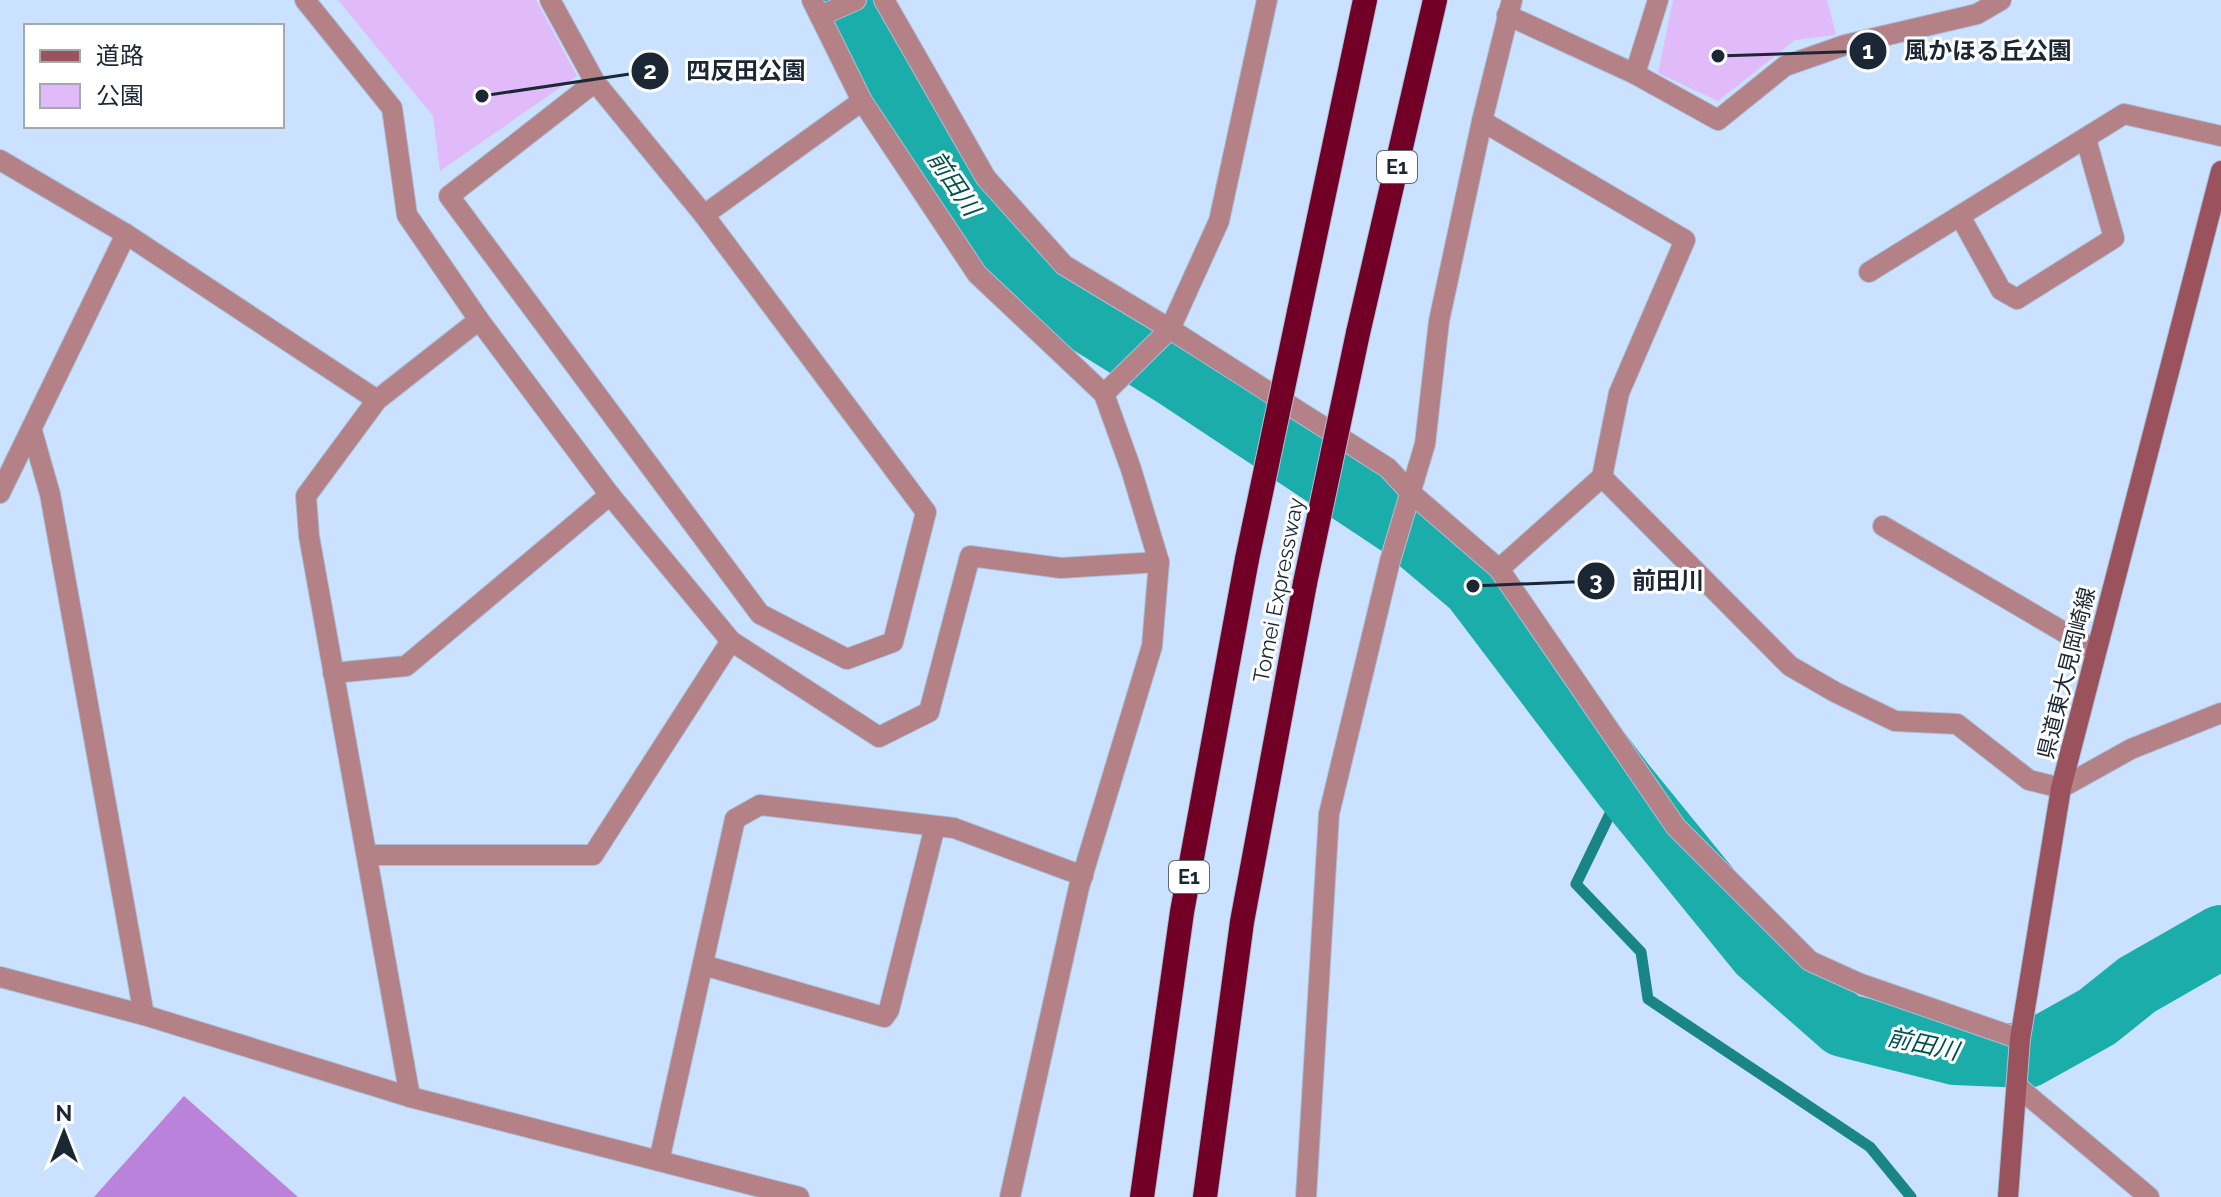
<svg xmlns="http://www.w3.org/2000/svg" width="2221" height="1197" font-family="Raleway,'Noto Sans JP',sans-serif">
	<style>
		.green { fill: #e1bbf9 }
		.forest { fill: #bb82dc }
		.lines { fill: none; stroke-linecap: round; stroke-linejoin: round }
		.stream { stroke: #1a8587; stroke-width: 11 }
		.river { stroke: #1aadaa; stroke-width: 64 }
		.minor-casing { stroke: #aac0da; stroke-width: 22 }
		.secondary-casing { stroke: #aac0da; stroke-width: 22 }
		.motorway-casing { stroke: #aac0da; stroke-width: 26 }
		.minor { stroke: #b48186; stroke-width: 20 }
		.secondary { stroke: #9a535c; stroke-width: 20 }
		.motorway { stroke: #720026; stroke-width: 24 }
		.motorway-bridge-casing { stroke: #aac0da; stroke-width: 26; stroke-linecap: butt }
		.motorway-bridge { stroke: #720026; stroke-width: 24 }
		.labels { text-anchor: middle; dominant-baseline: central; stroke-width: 6; stroke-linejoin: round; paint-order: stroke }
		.shield { fill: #fff; stroke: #5f6871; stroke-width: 2 }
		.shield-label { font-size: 20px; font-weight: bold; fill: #1b2734 }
		.street-label { font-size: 22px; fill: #1b2734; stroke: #fff }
		.water-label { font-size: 24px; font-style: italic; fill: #005250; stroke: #fff }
		.leader { fill: none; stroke: #1b2734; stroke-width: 3 }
		.callout-dot { fill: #1b2734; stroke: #fff; stroke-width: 3 }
		.mark-label { font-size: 24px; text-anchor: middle; font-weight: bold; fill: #fff }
		.callout-label { font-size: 24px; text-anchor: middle; font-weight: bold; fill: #1b2734; stroke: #fff; stroke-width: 6; stroke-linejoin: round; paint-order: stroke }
	</style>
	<rect width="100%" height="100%" fill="#cae2ff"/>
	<g class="green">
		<path d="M338,0H536L577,76L440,171L433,116Z"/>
		<path d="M1673,0H1827L1836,35L1795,40L1718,101L1658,73Z"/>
	</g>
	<path class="forest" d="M184,1096L298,1197H94Z"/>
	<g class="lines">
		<path class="stream" d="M1624,785L1576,884L1641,952L1648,999L1870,1147L1911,1197"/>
		<path class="river" d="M847,0L866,41L967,208L1063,306L1176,376L1402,526L1473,586L1624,785L1760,952L1843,1025L1955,1053L2027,1056L2097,1017L2137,985L2221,937"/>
		<defs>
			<g id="minor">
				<path d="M305,0L392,108L407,215L479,320L610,495L731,641L879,737L929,712L970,556L1061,568L1159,562"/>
				<path d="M550,0L595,82L704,215L926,512L893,642L847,659L760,614L449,196L595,82"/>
				<path d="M812,0L862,101L977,274L1104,394L1131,469L1159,562L1152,646L1079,887L1010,1197"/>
				<path d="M884,0L986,178L1064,265L1170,329L1388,468L1411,493L1499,569L1676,827L1810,961L1861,984L2020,1039"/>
				<path d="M1507,15L1635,74L1718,120L1785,66L1845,45L1977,14L2001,0"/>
				<path d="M820,16L856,0"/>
				<path d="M1635,74L1658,0"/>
				<path d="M1482,121L1685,240L1619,393L1602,477"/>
				<path d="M0,160L126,234L377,400"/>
				<path d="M704,215L862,101"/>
				<path d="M1960,216L2001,290L2017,299L2114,238L2086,139"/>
				<path d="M1869,272L2124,114L2221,136"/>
				<path d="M1104,394L1170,329L1219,221L1267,0"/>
				<path d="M32,431L50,494L144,1015"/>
				<path d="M0,493L126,234"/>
				<path d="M1883,526L2096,651"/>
				<path d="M1499,569L1602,477L1790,666L1835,692L1895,721L1957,724L2029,780L2061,788L2131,749L2221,713"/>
				<path d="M333,673L406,666L610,495"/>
				<path d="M367,855H593L731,641"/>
				<path d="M703,965L884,1017L889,1010L935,826"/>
				<path d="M0,977L144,1015L410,1097L799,1197"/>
				<path d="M2018,1087L2149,1197"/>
				<path d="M410,1097L309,536L306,496L377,400L479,320"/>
				<path d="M659,1161L735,819L760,805L954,828L1083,876"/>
				<path d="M1306,1197L1329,814L1390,561L1425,444L1439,321L1482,121L1512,0"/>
			</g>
			<path id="secondary" d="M2008,1197L2020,1039L2061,788L2221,171"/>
			<g id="motorway">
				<path d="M1299,312L1365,0"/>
				<path d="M1358,333L1435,0"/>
				<path d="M1142,1197L1182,912L1247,559"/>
				<path d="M1205,1197L1242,922L1305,583"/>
			</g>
		</defs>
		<use href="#minor" class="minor-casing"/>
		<use href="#secondary" class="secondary-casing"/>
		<use href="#motorway" class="motorway-casing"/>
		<use href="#minor" class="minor"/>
		<use href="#secondary" class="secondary"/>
		<use href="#motorway" class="motorway"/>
		<defs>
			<g id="motorway-bridge">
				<path d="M1247,559L1299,312"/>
				<path d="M1305,583L1358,333"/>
			</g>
		</defs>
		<use href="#motorway-bridge" class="motorway-bridge-casing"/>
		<use href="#motorway-bridge" class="motorway-bridge"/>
	</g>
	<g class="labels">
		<g class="shield">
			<rect x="1377" y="151" width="40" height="32" rx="6"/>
			<rect x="1169" y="861" width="40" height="32" rx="6"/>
		</g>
		<g class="shield-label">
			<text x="1397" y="167">E1</text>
			<text x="1189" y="877">E1</text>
		</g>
		<g class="street-label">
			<text transform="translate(1278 590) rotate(-79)">Tomei Expressway</text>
			<text transform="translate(2066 673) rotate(-76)">県道東大見岡崎線</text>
		</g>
		<g class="water-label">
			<text transform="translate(954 183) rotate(56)">前田川</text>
			<text transform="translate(1923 1044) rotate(12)">前田川</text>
		</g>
	</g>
	<path class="leader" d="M1718 56L1868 51M482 96L650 71M1473 586L1596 581"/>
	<g class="callout-dot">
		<circle cx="1718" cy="56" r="8"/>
		<circle cx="482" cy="96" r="8"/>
		<circle cx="1473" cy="586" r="8"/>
		<circle cx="1868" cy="51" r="20"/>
		<circle cx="650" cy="71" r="20"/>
		<circle cx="1596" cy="581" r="20"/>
	</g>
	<g class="mark-label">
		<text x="1868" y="59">1</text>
		<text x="650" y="79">2</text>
		<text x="1596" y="589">3</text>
	</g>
	<g class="callout-label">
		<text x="1988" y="59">風かほる丘公園</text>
		<text x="746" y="79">四反田公園</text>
		<text x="1668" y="589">前田川</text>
	</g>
	<rect x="24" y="24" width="260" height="104" fill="#ffffff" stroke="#a4a9ae" stroke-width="2"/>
	<rect x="40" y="50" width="40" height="12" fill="#9a535c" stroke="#a4a9ae" stroke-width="2"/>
	<text x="96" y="64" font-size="24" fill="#1b2734">道路</text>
	<rect x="40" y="84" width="40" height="24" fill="#e1bbf9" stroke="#a4a9ae" stroke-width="2"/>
	<text x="96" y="104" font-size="24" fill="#1b2734">公園</text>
	<g transform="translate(64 1133)" stroke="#ffffff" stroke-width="6" paint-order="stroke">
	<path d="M0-6L14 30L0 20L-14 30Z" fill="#1b2734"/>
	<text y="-12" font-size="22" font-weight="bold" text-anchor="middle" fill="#1b2734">N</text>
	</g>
</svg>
